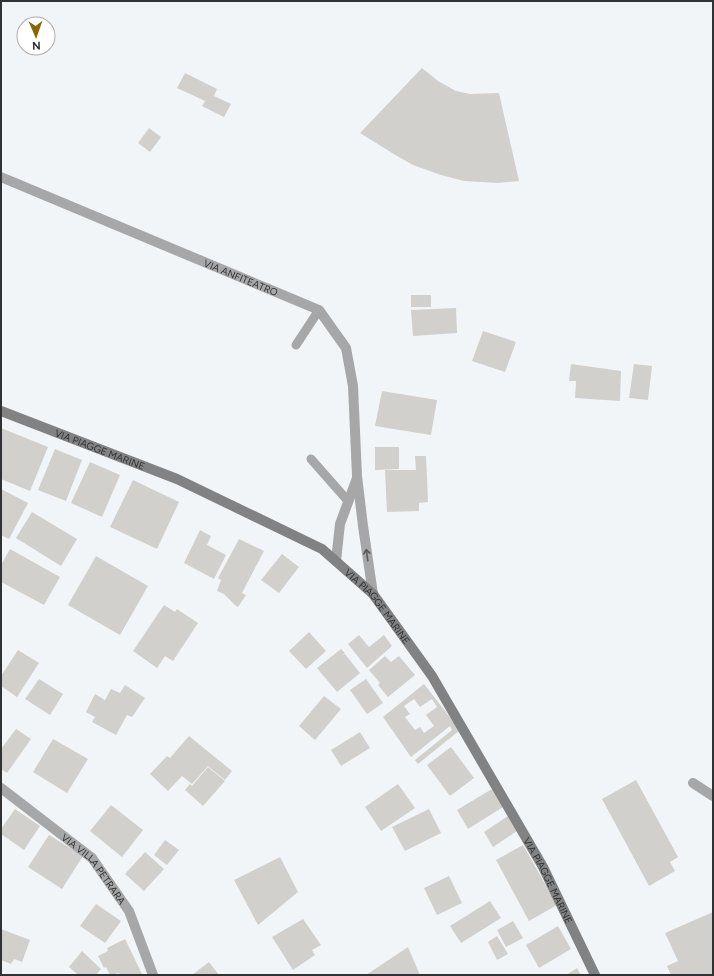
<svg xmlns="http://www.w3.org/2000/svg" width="714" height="976" font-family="Figtree,sans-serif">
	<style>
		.building { fill: #d1d0cc; fill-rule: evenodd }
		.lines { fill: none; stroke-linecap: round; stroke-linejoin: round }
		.lane { stroke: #a6a7a8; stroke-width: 9 }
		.street { stroke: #a6a7a8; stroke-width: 10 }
		.secondary { stroke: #808284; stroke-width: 10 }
		.oneway { stroke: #5a5b5c }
		.labels { text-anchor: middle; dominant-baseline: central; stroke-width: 4; stroke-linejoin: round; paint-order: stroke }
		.street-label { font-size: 10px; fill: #313233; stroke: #fff }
	</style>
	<rect width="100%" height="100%" fill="#f2f5f8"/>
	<g class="building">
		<path d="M422,68L438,81L456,91L470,94L499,93L519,181L498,183L464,181L441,175L413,165L397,156L360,133Z"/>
		<path d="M185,73L217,89L214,96L231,104L224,117L202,106L205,101L177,88Z"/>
		<path d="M149,128L161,137L150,152L138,143Z"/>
		<rect x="411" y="295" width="20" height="12"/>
		<path d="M456,308L457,333L413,336L411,310Z"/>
		<path d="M483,331L516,342L505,372L472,361Z"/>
		<path d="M571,364L621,371L620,401L575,398L576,381H569Z"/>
		<path d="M634,364L652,366L648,400L629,398Z"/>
		<path d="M382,391L437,400L431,435L375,426Z"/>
		<path d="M1,428L48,447L30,491L1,479Z"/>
		<path d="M375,447H399V469L375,470Z"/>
		<path d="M55,449L82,460L66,501L38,490Z"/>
		<path d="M415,456H426L428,502L419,503V511L387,512L385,470H416Z"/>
		<path d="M90,462L120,475L102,517L71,503Z"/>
		<path d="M133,480L179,502L157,549L110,527Z"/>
		<path d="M1,489L28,503L9,539L1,535Z"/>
		<path d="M32,512L77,539L61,566L16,538Z"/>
		<path d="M200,530L211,536L207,545L226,555L214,579L184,563Z"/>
		<path d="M239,539L264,551L242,593L246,595L238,607L235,605L224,594L217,591L221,580L218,578Z"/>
		<path d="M10,549L60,577L44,605L1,582V565Z"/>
		<path d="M282,554L299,567L279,593L261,580Z"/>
		<path d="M96,556L148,586L120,635L68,605Z"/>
		<path d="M164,605L175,612L177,609L198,623L173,661L165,656L157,668L133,651Z"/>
		<path d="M309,632L326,651L306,669L289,651Z"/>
		<path d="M359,635L369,647L384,635L392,646L367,668L348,644Z"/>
		<path d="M341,649L345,653L341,656L345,654L360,673L337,692L317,668Z"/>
		<path d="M18,650L39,663L17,697L1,686V676Z"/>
		<path d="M385,656L391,662L399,656L415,675L388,697L378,685L380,683L369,670Z"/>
		<path d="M39,679L63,694L50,715L25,699Z"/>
		<path d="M366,679L383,703L367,714L350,690Z"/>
		<path d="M424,684L460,730L418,764L415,760L452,730L450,726L411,757L383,717ZM414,699L420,707L432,699L437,707L426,715L434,726L424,733L420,727L415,730L405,717L410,714L404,706Z"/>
		<path d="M125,685L145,698L132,717L127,715L116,735L92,722L95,717L86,712L95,694L105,700L111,689L120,693Z"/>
		<path d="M324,696L341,709L315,740L299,726Z"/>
		<path d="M16,729L31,739L7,773L1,769V749Z"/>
		<path d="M360,732L370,748L341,766L331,750Z"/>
		<path d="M189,736L232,771L225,780L208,766L192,784L182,776L168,791L150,774L167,756L170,758Z"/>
		<path d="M53,739L88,759L67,793L33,772Z"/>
		<path d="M451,747L474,778L450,796L427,765Z"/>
		<path d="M208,767L225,781L203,806L185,790L190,784L192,786Z"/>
		<path d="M636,780L678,857L670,862L675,871L649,886L602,799Z"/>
		<path d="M398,784L415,808L381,831L365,807Z"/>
		<path d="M492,789L503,807L468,829L457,810Z"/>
		<path d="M111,805L143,830L122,857L90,831Z"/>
		<path d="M15,809L40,826L24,850L1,834V829Z"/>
		<path d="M429,809L441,833L405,851L392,827Z"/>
		<path d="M508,816L517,831L493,847L484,832Z"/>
		<path d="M49,835L83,856L62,889L28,867Z"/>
		<path d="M165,840L179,850L167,865L154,855Z"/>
		<path d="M523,845L557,905L529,921L496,860Z"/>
		<path d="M145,852L164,869L144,891L125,874Z"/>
		<path d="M280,857L298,892L258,925L234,880Z"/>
		<path d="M449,876L462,903L437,915L424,888Z"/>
		<path d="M490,901L501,918L461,943L450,926Z"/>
		<path d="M96,904L121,921L105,943L80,926Z"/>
		<path d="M713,912V975H671L667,966L678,961L665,933Z"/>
		<path d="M303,919L321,945L312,950L315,955L293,970L272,937Z"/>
		<path d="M513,921L523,938L506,947L497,930Z"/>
		<path d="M558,926L571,949L539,968L526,945Z"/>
		<path d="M1,929L30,940L22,962L14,959L11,964L1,960Z"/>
		<path d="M497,936L508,954L497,960L488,942Z"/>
		<path d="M125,939L142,974L141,975H120L119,973L110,975L106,967L104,968L98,956L108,951L107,948Z"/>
		<path d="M408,947L420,975H366Z"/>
		<path d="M82,951L101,969L96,975H78L69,967Z"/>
		<path d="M209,962L219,975H192Z"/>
		<path d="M577,968L581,975H566Z"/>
	</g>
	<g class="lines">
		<g class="lane">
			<path d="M296,345L319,310"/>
			<path d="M311,459L348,501"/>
		</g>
		<g class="street">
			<path id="s1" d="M1,177L319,310L346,348L353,386L357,476L363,526L373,594"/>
			<path d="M336,561L340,524L357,478"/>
			<path d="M693,783L713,796"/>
			<path id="s2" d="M1,788L92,858L129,911L153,975"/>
		</g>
		<path class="secondary" id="s3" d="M1,411L177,479L322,549L373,594L432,676L543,867L595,975"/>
	</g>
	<defs><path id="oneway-shaft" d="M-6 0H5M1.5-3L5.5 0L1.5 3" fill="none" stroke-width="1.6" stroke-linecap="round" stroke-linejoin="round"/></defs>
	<use class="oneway" href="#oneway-shaft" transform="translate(367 555) rotate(-98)"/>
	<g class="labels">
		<g class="street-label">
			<text stroke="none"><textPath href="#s1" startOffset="260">VIA ANFITEATRO</textPath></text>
			<text stroke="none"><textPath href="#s3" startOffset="106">VIA PIAGGE MARINE</textPath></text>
			<text stroke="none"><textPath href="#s3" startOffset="430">VIA PIAGGE MARINE</textPath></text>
			<text stroke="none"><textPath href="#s2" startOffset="124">VIA VILLA PETRARA</textPath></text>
			<text stroke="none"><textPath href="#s3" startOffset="754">VIA PIAGGE MARINE</textPath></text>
		</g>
	</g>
	<rect width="714" height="976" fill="none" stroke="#313233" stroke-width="4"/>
	<g transform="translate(36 36) rotate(178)"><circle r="19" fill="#ffffff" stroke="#adadad"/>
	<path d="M0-3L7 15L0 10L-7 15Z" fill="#886703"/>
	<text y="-6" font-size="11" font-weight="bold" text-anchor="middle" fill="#313233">N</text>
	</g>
</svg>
